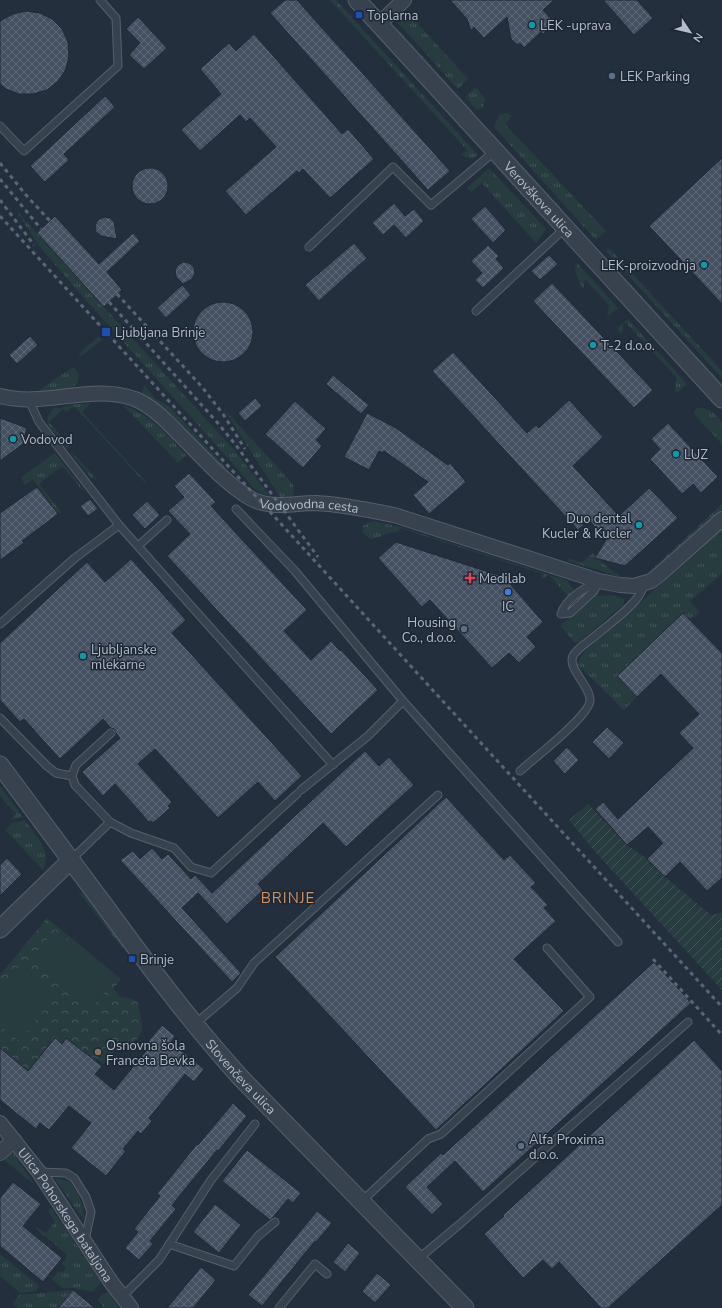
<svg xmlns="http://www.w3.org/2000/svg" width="722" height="1308" font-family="'Nunito Sans',sans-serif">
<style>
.grass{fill:url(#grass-tufts)}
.park{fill:url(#park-crowns)}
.garden{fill:url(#garden-furrows)}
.pitch{fill:#263c3f}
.building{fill:url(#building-cross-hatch);stroke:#1f2835}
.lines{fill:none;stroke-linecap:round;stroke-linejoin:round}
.service-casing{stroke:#565f6c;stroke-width:9}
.minor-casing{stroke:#565f6c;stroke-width:16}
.tertiary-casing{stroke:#565f6c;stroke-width:19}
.service{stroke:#38414e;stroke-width:7}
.minor{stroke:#38414e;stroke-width:14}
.tertiary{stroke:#38414e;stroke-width:17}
.rail{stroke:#5a6575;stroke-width:3;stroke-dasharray:4 4;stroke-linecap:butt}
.transit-dot{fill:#1a4fb4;stroke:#1d2633;stroke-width:1.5}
.culture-dot{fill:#0f9aa8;stroke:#1d2633;stroke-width:1.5}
.service-dot{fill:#5c6f8a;stroke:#1d2633;stroke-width:1.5}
.health-dot{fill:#e0444e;stroke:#1d2633;stroke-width:1.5}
.shop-dot{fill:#3f7fe0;stroke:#1d2633;stroke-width:1.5}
.education-dot{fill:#8d6e63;stroke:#1d2633;stroke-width:1.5}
.labels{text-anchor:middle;stroke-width:3;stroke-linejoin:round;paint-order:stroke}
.poi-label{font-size:13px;fill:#b4bcc9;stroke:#1d2633;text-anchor:start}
.street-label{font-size:13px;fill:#b4bcc9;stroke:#1d2633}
.quarter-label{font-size:15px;letter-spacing:1px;fill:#d59563;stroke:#1d2633}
</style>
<defs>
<pattern id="grass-tufts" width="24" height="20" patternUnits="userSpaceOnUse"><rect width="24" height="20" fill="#263c3f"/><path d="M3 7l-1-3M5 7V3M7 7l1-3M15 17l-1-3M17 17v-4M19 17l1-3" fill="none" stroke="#435659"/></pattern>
<pattern id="park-crowns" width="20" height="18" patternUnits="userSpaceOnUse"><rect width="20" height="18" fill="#263c3f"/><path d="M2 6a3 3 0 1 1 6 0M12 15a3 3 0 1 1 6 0" fill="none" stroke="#435659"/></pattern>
<pattern id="garden-furrows" width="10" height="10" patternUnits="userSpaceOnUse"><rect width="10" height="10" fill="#263c3f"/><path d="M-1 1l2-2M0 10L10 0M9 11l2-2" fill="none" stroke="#435659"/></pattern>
<pattern id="building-cross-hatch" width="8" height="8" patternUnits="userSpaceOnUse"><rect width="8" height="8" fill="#455162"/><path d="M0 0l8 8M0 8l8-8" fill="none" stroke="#5d6877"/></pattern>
</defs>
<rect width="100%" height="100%" fill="#242f3e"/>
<path class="grass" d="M330 0H336L478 155 472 159 461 155 467 150Z
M406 12 410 15 468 79 458 89 397 22Z
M364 19 480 146 481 150 362 20Z
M396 27 472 110 467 109 398 33Z
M476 87 485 99 483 107 477 110 465 97Z
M507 113 512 116 505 124 606 231 596 240 494 127 495 123 501 114Z
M494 135 560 207 559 211 499 145Z
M495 166H499L543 215 546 222Z
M489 168 546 229 536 243 482 183 471 192 467 188Z
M15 209 234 450 271 497 255 490 235 466 83 297 40 247Z
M609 248 722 371V378L606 251Z
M604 255 722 384V389L605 262Z
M578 264 618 308 607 317 609 305 585 279 583 290 576 273 575 266Z
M628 319 687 384 677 393 675 391 676 377 626 323 623 324V331L621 333 617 328Z
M99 336 102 340 80 357 79 354Z
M73 367 79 374C79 379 78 383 74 386 69 391 46 391 38 392V391Z
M144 385 156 399 170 407 239 482 231 476 167 412 142 394Z
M91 403 82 412 146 482 145 483 74 406 66 412 63 409 49 422 70 446 67 449 48 425C46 418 50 411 56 407L58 409 70 405Z
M124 406C150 413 168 436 186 455L178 463Z
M697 408C710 407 714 413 722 422V444L693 413Z
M224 409 293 484 294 497H280Z
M72 452 97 479 91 478 71 453Z
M55 453 84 490 83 491 62 466 39 484 61 512 58 514 33 479 25 485 21 477Z
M722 504V510L662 564 652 571 651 570Z
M373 521 400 527 568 581 571 587 574 588C573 592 571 594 568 596L550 576 547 575 542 580 543 574 400 528 398 532C386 531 381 538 370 539L364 534 362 530 363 525H366L368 523Z
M722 530V574L690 601 700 613 690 619 683 613 617 676 637 697 624 710 577 664 583 653Z
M593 553 596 556 594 558C605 561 609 571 619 575V576L568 561 569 558 581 563Z
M597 595C602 597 606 595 611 595 616 596 620 598 625 599L623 605 580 641 575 643 560 626Z
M0 786 23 817 10 820 16 814 0 796Z
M25 820C35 835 53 851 43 870L5 830 12 823Z
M78 891 87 896 125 946 122 948Z
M10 1153H13L35 1185 4 1160V1159L5 1155Z
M54 1178 69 1181C80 1197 83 1201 84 1220Z
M51 1208 101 1281 93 1292 74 1288H62L52 1279 59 1271 62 1273 66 1268 62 1264 68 1255 36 1229 37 1227 46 1233 55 1222 48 1211Z
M0 1254 39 1286 36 1291 20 1293 0 1276Z
M73 1290 58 1308H18L12 1304 19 1295Z
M108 1292 119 1308H104L98 1300 102 1294Z"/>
<path class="park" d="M47 918 121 979 114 988 120 997 133 999 138 1003 142 1023V1030L140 1035 135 1041 116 1049 103 1064 97 1059 95 1061 67 1038 62 1044 54 1038 28 1071 0 1048V975Z"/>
<path class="garden" d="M588 804 627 845 647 859 665 877 711 915 722 912V990L597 854 569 820Z"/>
<path class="pitch" d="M55 930 115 980 90 1010 30 960Z
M18 968 54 998 19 1041 0 1026V990Z"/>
<path class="building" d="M285 0H297L450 171 428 190 270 13Z
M450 0H554L543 10 555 23 543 34 541 32 524 48 521 44H516L511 39 507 17 484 38 474 27 471 31 467 19Z
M603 0H637L653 18 634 35Z
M26 11 40 13 52 19 62 29 68 42 69 56 66 69 58 81 47 90 33 94H19L6 89 0 84V21L13 14Z
M138 17 167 48 144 69 129 55 140 43 126 29Z
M254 34 342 134 348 129 374 159 330 198 303 169 299 173 297 171 246 215 225 191 276 147 250 118 246 122 240 115 200 151 181 130 221 94 200 69 229 43 236 51Z
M105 96 115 107 64 154 69 160 45 182 30 166Z
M722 158V304L649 226Z
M132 186a18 18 0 1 1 36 0a18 18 0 1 1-36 0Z
M394 203 405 216 414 209 424 221 406 238 394 225 383 235 372 223Z
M485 206 506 230 493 243 471 219Z
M55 216 99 264 133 233 140 241 107 272 122 290 104 307 37 233Z
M104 217 110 218 114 222 117 239 101 236 96 232 95 226 98 220Z
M354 243 367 258 319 301 305 285Z
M488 245 499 256 496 259 504 268 483 288 475 280 482 273 471 261Z
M549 255 558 264 540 280 531 271Z
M183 262 189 263 194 267 195 273 192 279 183 284 176 277 175 270 178 265Z
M552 283 653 390 634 408 533 301Z
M182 285 191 295 166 318 157 308Z
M193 332a30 30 0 1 1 60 0a30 30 0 1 1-60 0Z
M30 336 38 345 17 364 9 355Z
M453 352 527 433 536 425 539 428 569 400 603 437 573 466 619 516 649 488 678 518 625 566 595 558 606 540 589 520 578 530 432 371Z
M333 375 369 405 361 414 326 384Z
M255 398 262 406 245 421 238 413Z
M295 401 326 429 316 440 322 446 303 468 265 434Z
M367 413 396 428 448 465 450 463 466 482 429 514 413 495 428 482 384 451 383 453 379 451 369 470 344 457Z
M0 418 27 428 24 438 27 441 0 461Z
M668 423 718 477 701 493 693 484 682 494 650 459 660 449 651 439Z
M189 473 216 502 211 506 307 610 284 631 311 660 331 641 340 651 341 650 378 690 331 734 167 556 190 534 168 511 184 497 174 486Z
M37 487 58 514 22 541 24 543 0 560V513Z
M90 499 98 509 88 516 80 506Z
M147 501 160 515 145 529 132 515Z
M396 542 504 577 543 622 527 637 536 647 519 663 509 653 492 668 430 600 422 607 378 558Z
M131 559 186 620 172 633 302 776 275 801 258 782 218 818 155 749 138 764 172 802 168 806 170 808 153 823 151 821 149 822 115 784 103 796 82 772 120 738 116 733 114 729 111 728 103 719 60 759 24 719 20 722 0 700V643L87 562 105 582Z
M683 613 722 653V878L707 891 680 862 665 877 647 859 663 843 648 827 627 845 595 809 603 802 618 819 693 748 679 733 699 714 661 674 637 697 617 676Z
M607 727 624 743 609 759 592 742Z
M567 747 579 760 565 774 553 761Z
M365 751 379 766 389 757 414 785 346 847 323 823 258 884 263 890 227 924 198 893 182 908 241 973 232 982 120 860 133 851 140 859 152 848 162 859 168 854 191 879 195 875 212 893Z
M446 797 504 860 510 855 536 883 531 887 548 905 544 908 556 921 514 959 564 1011 436 1130 275 957Z
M7 858 22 874 0 896V865Z
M654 962 691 1003 483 1192 455 1161 427 1187 443 1204 432 1215 405 1187 441 1153 443 1155Z
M162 1025 175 1036 171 1042 204 1069 194 1082 185 1074 149 1118 152 1121 141 1134 138 1131 123 1149 126 1151 106 1176 71 1148 91 1123 69 1106 49 1130 40 1123 36 1129 0 1100V1048L28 1071 55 1038 62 1044 66 1038 102 1066 95 1074 114 1090 150 1046 147 1043Z
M694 1040 722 1071V1205L608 1308H601L559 1262 552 1269 543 1260 523 1278 484 1234 504 1216 503 1215Z
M233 1103 247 1116 218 1151 217 1150 172 1205 176 1209 150 1241 153 1244 139 1260 125 1248 138 1232 134 1229 160 1196 157 1194 197 1144 198 1145Z
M247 1150 301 1193 293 1203 288 1199 273 1217 270 1220 222 1181Z
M13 1182 41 1204 23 1226 62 1258 43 1282 0 1246V1198Z
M215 1204 241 1225 219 1253 193 1232Z
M317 1211 332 1223 316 1242 315 1241 262 1306 248 1295Z
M348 1243 360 1253 345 1272 333 1262Z
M201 1267 216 1280 193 1308H167Z
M377 1273 391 1285 375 1303 362 1291Z
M73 1290 78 1294 95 1308H58Z"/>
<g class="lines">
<g class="service-casing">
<path id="service" d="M0 126 24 151 118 66 116 18 100 0
M309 247 393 167 431 205 495 151
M476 311 565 228
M29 400 39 422 119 525 333 765
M236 509 295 571 403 701 618 942
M138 546 167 520
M599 581 594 591 570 613 561 614C566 598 585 588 599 581Z
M0 624 75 558 119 525
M0 718 47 766 56 773 72 776
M111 733 76 765 72 776 75 785 110 822 131 833 174 848 191 867 211 873 297 794
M520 771C533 759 590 716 590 700 590 686 567 668 573 656 577 648 588 642 595 636 609 624 627 612 638 597 641 593 643 588 645 584
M301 790 368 736 403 701
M71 860 110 822
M195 1024 237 988 254 963 438 795
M39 1172 66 1173 74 1178 86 1197 91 1212 85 1240
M362 1201 428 1139 441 1134 590 997 547 948
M169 1244 234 1266 258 1236 275 1222
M418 1259 460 1224 688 1022
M122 1297 159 1260 211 1180 255 1124
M279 1308 315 1264 327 1274"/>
</g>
<g class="minor-casing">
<g id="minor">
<path d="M379 24 404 0"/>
<path id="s1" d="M0 396C45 408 91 383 135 399 152 406 166 420 178 433 201 455 222 481 250 498 270 510 294 503 316 503 340 504 369 510 394 515L599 581 620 585 634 586 651 581 660 574 722 519"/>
<path id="s2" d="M0 1123 39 1172 111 1282 131 1308"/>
<path d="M0 1153 14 1140"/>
</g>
</g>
<g class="tertiary-casing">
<g id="tertiary">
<path id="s3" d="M357 0 722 399"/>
<path id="s4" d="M0 765C35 812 70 859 105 906 148 965 192 1024 241 1078L465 1308"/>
<path d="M0 929 71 860"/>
</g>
</g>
<use href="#service" class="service"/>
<use href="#minor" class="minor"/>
<use href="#tertiary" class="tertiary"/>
<path class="rail" d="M0 163 26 195 50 221
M0 179 41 229
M0 200 34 245
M0 216 722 1007
M117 294 202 387 223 414 245 449
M109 302 216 421 235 444 318 557
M653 959 722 1035"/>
</g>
<g class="transit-dot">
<rect x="355" y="11" width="8" height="8" rx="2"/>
<rect x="101" y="327" width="10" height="10" rx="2"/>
<rect x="128" y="955" width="8" height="8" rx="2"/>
</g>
<g class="culture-dot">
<circle cx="532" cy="25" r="4"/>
<circle cx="704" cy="265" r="4"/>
<circle cx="593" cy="345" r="4"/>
<circle cx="13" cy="439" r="4"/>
<circle cx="676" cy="454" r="4"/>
<circle cx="639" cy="525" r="4"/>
<circle cx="83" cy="656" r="4"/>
</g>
<g class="service-dot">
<circle cx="612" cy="76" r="4"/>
<circle cx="464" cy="629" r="4"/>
<circle cx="521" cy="1146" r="4"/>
</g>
<path class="health-dot" d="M468 572h4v4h4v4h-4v4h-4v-4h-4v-4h4z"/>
<circle class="shop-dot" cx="508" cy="592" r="4"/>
<circle class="education-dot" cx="98" cy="1052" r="4"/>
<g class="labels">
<g class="poi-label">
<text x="367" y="20">Toplarna</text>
<text x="540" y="30">LEK -uprava</text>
<text x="620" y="81">LEK Parking</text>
<text x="696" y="270" text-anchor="end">LEK-proizvodnja</text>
<text x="115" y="337">Ljubljana Brinje</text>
<text x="601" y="350">T-2 d.o.o.</text>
<text x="21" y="444">Vodovod</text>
<text x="684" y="459">LUZ</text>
<text x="631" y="523" text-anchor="end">Duo dental<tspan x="631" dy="15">Kucler &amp; Kucler</tspan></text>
<text x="479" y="583">Medilab</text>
<text x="508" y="611" text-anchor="middle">IC</text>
<text x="456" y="627" text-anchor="end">Housing<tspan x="456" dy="15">Co., d.o.o.</tspan></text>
<text x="91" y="654">Ljubljanske<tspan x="91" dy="15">mlekarne</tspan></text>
<text x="140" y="964">Brinje</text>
<text x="106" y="1050">Osnovna šola<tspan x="106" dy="15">Franceta Bevka</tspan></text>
<text x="529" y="1144">Alfa Proxima<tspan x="529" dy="15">d.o.o.</tspan></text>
</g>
<g class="street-label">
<text dy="5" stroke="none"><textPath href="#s3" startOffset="270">Verovškova ulica</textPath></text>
<text dy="5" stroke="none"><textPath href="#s1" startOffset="349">Vodovodna cesta</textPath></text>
<text dy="5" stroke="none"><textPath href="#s4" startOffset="394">Slovenčeva ulica</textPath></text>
<text dy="5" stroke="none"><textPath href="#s2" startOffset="113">Ulica Pohorskega bataljona</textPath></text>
</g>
<g class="quarter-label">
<text x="288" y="903">BRINJE</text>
</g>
</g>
<g transform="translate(690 32) rotate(125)" stroke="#1d2633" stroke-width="3" paint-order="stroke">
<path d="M0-3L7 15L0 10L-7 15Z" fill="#b4bcc9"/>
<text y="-6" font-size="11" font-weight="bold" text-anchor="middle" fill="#b4bcc9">N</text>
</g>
</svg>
